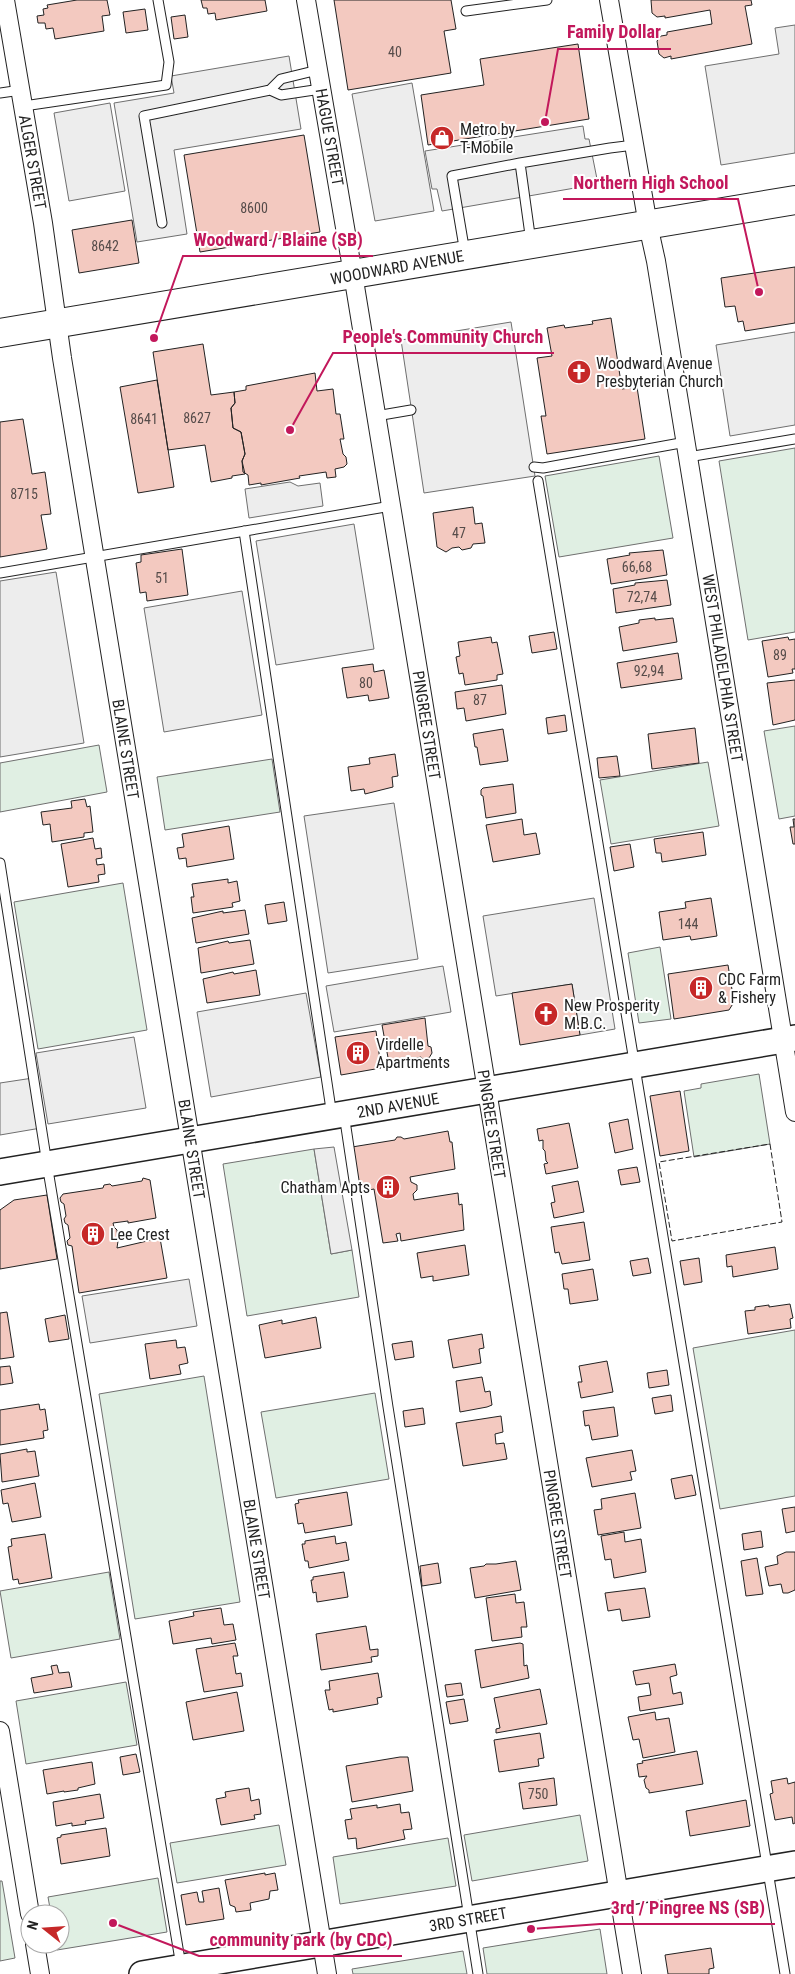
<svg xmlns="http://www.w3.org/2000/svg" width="795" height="1974" font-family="'Roboto Condensed',sans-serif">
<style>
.green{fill:#e0efe3;stroke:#6f6f6f}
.parking{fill:#ededed;stroke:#6f6f6f}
.building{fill:#f3c9c0;stroke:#222}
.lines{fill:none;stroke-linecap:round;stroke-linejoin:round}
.lane-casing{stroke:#222;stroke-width:11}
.street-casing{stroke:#222;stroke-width:20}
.secondary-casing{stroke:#222;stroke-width:28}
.primary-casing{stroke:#222;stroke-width:30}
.lane{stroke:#fff;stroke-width:9}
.street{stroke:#fff;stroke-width:18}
.secondary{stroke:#fff;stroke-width:25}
.primary{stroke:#fff;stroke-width:28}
.fence{stroke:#222;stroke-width:1;stroke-dasharray:6 2.5;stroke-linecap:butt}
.labels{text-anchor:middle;stroke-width:4;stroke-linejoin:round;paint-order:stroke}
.number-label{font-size:14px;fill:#564c4a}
.poi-label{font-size:16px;fill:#222;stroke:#fff;text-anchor:start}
.street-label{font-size:16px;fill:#222;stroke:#fff}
.leader{fill:none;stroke:#c2185b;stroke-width:2}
.callout-dot{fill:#c2185b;stroke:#fff;stroke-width:2}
.callout-label{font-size:18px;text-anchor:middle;font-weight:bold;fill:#c2185b;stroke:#fff;stroke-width:4;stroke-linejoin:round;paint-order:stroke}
</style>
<rect width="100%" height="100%" fill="#fff"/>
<path class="green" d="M795 448V632L748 640 719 461Z
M659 456 673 538 559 557 545 476Z
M795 726V816L779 819 764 731Z
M99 745 107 792 0 812V763Z
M272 759 280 812 165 830 157 777Z
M708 762 719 826 611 844 600 780Z
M123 883 147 1030 38 1049 14 902Z
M660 947 671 1019 639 1023 628 953Z
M759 1074 770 1144 694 1157 684 1091 701 1088V1084Z
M314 1149 331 1254 352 1250 359 1297 247 1316 223 1164Z
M795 1330V1496L720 1509 693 1348Z
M204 1376 240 1602 135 1619 99 1394Z
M375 1393 389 1479 276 1498 261 1412Z
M109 1572 120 1639 11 1658 0 1591Z
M126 1682 137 1745 26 1764 16 1701Z
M580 1815 588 1861 472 1881 464 1835Z
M279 1825 286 1865 177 1883 170 1843Z
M448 1838 456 1886 340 1904 333 1857Z
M158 1878 167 1932 57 1950 56 1944H60V1914H51L48 1897Z
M0 1881H2L15 1958 0 1961Z
M600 1929 607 1974H487L483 1948Z
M463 1951 467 1974H353L352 1969Z"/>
<path class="parking" d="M795 25V153L721 165 705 66 779 54 775 28Z
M289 56 301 129 174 150 187 234 137 242 114 103 174 93 171 76Z
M412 83 434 211 375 221 352 94Z
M110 103 125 191 69 201 54 113Z
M583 126 585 139H589L598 184 442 211 437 189H432L425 151Z
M511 322 535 476 424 493 401 340Z
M795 332V425L730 436 716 345Z
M290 482 298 486 320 483 323 506 249 518 245 489Z
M354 524 374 649 276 665 256 541Z
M56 572 84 743 0 757V581Z
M242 591 262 715 164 732 144 608Z
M394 803 418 959 328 973 304 816Z
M594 898 615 1029 580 1035 572 984 496 996 483 916Z
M443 966 451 1012 334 1032 326 986Z
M306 993 321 1077 211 1097 197 1012Z
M134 1037 146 1108 48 1124 36 1053Z
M33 1078 41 1128 0 1135V1083Z
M334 1147 352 1250 331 1254 314 1149Z
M189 1279 197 1326 90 1343 82 1296Z"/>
<path class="building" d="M77 0H107L110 15 102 16 104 31 55 39 53 28 46 29 45 23H38L37 16 44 15 43 9 48 8 47 5Z
M201 0H265L267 11 216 20 215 13 208 14 207 8H203Z
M334 0H451L456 29 444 31 451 73 348 90Z
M651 0H751L752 5 745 6 752 44 671 59V56L664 58 659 54 657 41 661 36 667 35V32L712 24 710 10 665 18V16L657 17 652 13Z
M145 9 148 30 126 33 123 12Z
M185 15 188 37 174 39 171 17Z
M578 44 589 119 428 145 421 95 484 85 480 59Z
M304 135 320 232 200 252 184 155Z
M132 220 139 263 79 273 72 230Z
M795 267V323L745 331 743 321 738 322 735 306 725 307 721 278Z
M611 318 622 389 637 387 645 439 547 454 541 416H546L537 358 552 356 547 328 564 325 565 328 593 324 592 321Z
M203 344 211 395 234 392 235 403 231 408 233 428 241 432 245 454 242 461 245 474 232 476V478L211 482 205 445 168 450 153 352Z
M315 373 317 391 333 389 336 414H340L344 439H340L343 454 346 457 347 464 344 467 335 469 336 477 327 478 326 472 299 476 300 478 261 485V483L249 485 248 475 243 472 242 461 245 454 241 432 233 428 231 408 235 403 234 392 246 390V386Z
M157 380 174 487 138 493 120 387Z
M23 419 32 474 45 472 51 514 41 515 47 549 0 557V422Z
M473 507 475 524 482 523 485 543 473 544 471 548 462 550 459 547 452 548 446 552 437 547 433 513Z
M182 549 188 595 147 601 146 592 140 593 136 563 141 562V555Z
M663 550 667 575 611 584 607 559 630 555 629 553Z
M667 580 671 605 616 613 613 589 635 585V583Z
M655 618V620L673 618 677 642 623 651 619 627 639 623V620Z
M554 632 557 649 532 653 529 636Z
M491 637 492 643 497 642 503 674 497 675V680L465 685 463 673 459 674 456 657 460 656 458 642Z
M788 637 789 640 795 639V669H792L793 673 768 677 762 641Z
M678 653 682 679 621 688 617 663Z
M373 664 374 672 384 670 389 698 369 701 368 695 347 698 342 668Z
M795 680V720L773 725 767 683Z
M502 685 506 714 466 721 464 708 457 709 455 692Z
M565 715 567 731 548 734 546 718Z
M695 728 699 763 652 769 648 734Z
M503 729 508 761 480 765 477 747H475L473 734Z
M395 754 398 776 392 777 393 787 365 794 364 789 351 791 348 767 370 764 369 758Z
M617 756 620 776 599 778 597 758Z
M513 784 516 813 486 818 483 796 481 795V790L483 788Z
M85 799 87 807 90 806 93 832 84 833V837L52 842 50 824 43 825 41 812 72 808 71 801Z
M522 819 524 835 536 833 540 854 493 862 486 825Z
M793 819H795V844H793L790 827H794Z
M229 826 234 859 187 867 186 858 179 859 177 848 184 847 182 834Z
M703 832 706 855 662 862 661 853H656L654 839Z
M93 838 95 849 101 848 102 858 96 859 97 865 104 864 105 874 98 875 99 882 68 887 61 844Z
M630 844 634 867 614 871 610 847Z
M228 879V883L237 881 240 901 232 903 233 907 193 913 191 897H194L192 884Z
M711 898 717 936 691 940 690 936 663 940 659 912 686 908 685 902Z
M284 902 287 921 268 924 265 905Z
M245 910 249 934 196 943 192 918 223 911V913Z
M250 940 254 964 201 973 198 948 228 941 229 943Z
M728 965 734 1002 729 1010 674 1019 668 974Z
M256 970 260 995 207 1003 203 979 233 972 234 974Z
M572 984 580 1035 520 1045 512 993Z
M425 1018 428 1046 431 1047 432 1053 429 1058 423 1059 421 1057 413 1059V1061L389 1063 382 1025Z
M376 1031 381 1068 341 1075 335 1037Z
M680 1091 689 1151 660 1156 650 1096Z
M628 1119 633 1149 615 1153 609 1123Z
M569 1123 578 1168 546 1174 544 1164 548 1163 546 1161 545 1151 543 1149V1140L539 1141 537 1129Z
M448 1131 450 1142H452L455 1169 410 1177 411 1182 417 1185V1190L413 1194 414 1200 458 1193 459 1205 462 1204 464 1230 401 1241 400 1233 396 1234 398 1241 383 1243 374 1189 359 1192 352 1147 395 1140 397 1137H401L404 1139Z
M637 1167 640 1182 621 1185 618 1170Z
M143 1178 150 1180 156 1218 128 1223V1221L113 1223 114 1227 117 1230 118 1241 117 1248 160 1238 167 1278 79 1293 72 1246 68 1245 67 1241 70 1238 68 1225 65 1223 64 1219 66 1216 64 1204 61 1202 60 1198 63 1194 103 1188 104 1185 110 1184 112 1186 142 1181Z
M578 1181 584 1212 554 1218 551 1203 555 1202 552 1186Z
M47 1195 57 1259 0 1269V1210L14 1200Z
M584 1222 590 1260 562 1264 559 1252 555 1253 551 1227Z
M465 1245 469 1275 433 1281V1276L421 1278 417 1253Z
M775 1247 778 1269 733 1277 732 1266 727 1267 726 1255Z
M648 1258 651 1273 633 1276 630 1261Z
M699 1258 702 1282 684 1285 680 1261Z
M593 1269 598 1300 570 1304 568 1289H564L562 1274Z
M790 1304 793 1318 790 1319 791 1328 748 1334 745 1311 755 1310V1307L769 1305V1307Z
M7 1312 14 1357 0 1359V1313Z
M65 1315 69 1339 49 1342 45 1319Z
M316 1317 321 1348 265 1358 259 1325 282 1320V1324Z
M482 1334 484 1348 479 1349 481 1363 453 1368 448 1340Z
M176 1340 177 1348 185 1347 188 1363 179 1365 181 1374 150 1379 145 1344Z
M412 1341 414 1357 395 1360 392 1344Z
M607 1361 613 1392 581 1398 578 1382H582L579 1366Z
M10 1366 13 1383 0 1385V1367Z
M667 1370 669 1385 649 1388 647 1373Z
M482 1377 485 1392 490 1391 492 1405 487 1407 460 1412 456 1381Z
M671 1395 673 1411 655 1414 652 1398Z
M39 1404 40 1410 45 1409 48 1430 43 1431 44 1438 0 1445V1410Z
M614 1407 618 1436 592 1440 589 1425 585 1426 583 1411Z
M423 1408 425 1424 405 1427 403 1411Z
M501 1416 503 1432 495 1434 496 1444 504 1443 507 1459 463 1466 456 1423Z
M27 1449V1452L35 1451 39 1476 2 1482 0 1454Z
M632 1450 636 1471 630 1472 632 1480 592 1487 586 1458Z
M692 1475 696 1495 675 1499 671 1479Z
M35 1483 41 1517 12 1522 8 1503 3 1504 1 1490Z
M347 1492 352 1525 305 1533 303 1523 298 1524 295 1504 299 1503 298 1500Z
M635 1493 641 1528 598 1535 594 1510 602 1509 601 1499Z
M795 1507V1531L786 1533 782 1509Z
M761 1531 763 1547 744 1550 742 1534Z
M624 1532 625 1542 641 1539 646 1572 614 1578 611 1559 605 1560 601 1536Z
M45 1534 52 1578 19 1584 18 1579 13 1580 8 1547 12 1546 11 1539Z
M335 1536 336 1544 346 1542 349 1560 309 1568 308 1561H305L302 1544H305V1541Z
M786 1552H795V1590L788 1593H783L781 1584 769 1586 765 1567 778 1564 777 1556Z
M757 1558 763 1594 746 1596 741 1561Z
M516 1561 521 1590 475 1598 470 1568 484 1566 486 1564H496Z
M438 1563 441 1583 422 1586 420 1566Z
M344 1572 348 1597 317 1602 316 1592 313 1593 311 1580H313V1577Z
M645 1588 650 1617 622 1621 620 1609 608 1611 605 1593Z
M515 1594 516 1603 524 1602 527 1627H521L522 1637 492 1641 486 1598Z
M221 1608 224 1625 233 1624 236 1640 212 1644 211 1638 173 1644 169 1621 194 1616 193 1612Z
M366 1626 370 1650 378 1649V1656L371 1657 372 1662 321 1670 316 1634Z
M235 1643 238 1656H233L236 1674 241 1673 243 1686 204 1692 196 1649Z
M520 1643 523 1644 524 1666 527 1665 529 1678 481 1688 475 1650Z
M675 1664 677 1675 670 1677 673 1694 681 1692 683 1704 640 1711 638 1697 651 1695 649 1683 636 1685 633 1671Z
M57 1665 59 1673 69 1672 72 1687 34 1693 31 1678 53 1674 51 1666Z
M378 1673 382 1697 377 1698 378 1704 333 1712V1709L329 1710 325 1690H330L329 1681Z
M461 1683 463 1695 447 1697 445 1685Z
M540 1689 547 1724 496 1733V1729L500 1728 494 1698Z
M237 1692 244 1731 193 1740 186 1702Z
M464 1699 468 1721 450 1724 446 1702Z
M655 1712 656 1720 669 1718 675 1752 643 1758 639 1739 633 1740 628 1717Z
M540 1733 544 1758 538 1759 539 1766 499 1772 494 1740Z
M697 1751 703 1784 649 1793V1790L646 1788 644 1780 647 1776 639 1777 637 1764 643 1763 642 1761Z
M136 1754 140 1772 123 1775 120 1757Z
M400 1757H408L413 1791 352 1802 346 1766Z
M92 1762 95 1784 78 1788V1790L64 1792V1791L47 1794 43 1770Z
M554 1778 557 1805 523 1809 519 1783Z
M787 1778 788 1784 795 1782V1823L793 1824 792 1817 775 1820 770 1794 773 1793 771 1781Z
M249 1788 251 1801 259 1799 261 1814 254 1815 255 1819 221 1825 216 1799 226 1797 225 1792Z
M100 1794 104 1818 85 1821 86 1824 72 1826V1823L56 1826 53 1802Z
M746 1800 750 1826 690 1836 686 1811Z
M400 1804 401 1813 409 1812 412 1829 403 1830 405 1839 357 1849 356 1838 348 1839 345 1820 352 1819 350 1809 377 1805V1808Z
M106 1828 110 1856 61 1864 57 1838 61 1837V1835Z
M265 1873V1875L275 1873 278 1890 270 1891 269 1899 250 1903 251 1910 236 1912 235 1907 230 1905 225 1880Z
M219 1888 224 1919 186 1925 181 1895 197 1892 199 1902H204L202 1891Z
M711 1948 714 1968 709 1969V1974H668L665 1955Z"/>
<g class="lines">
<g class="lane-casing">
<path id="lane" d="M466 11 547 0
M318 70 281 79 270 90 281 95 321 89
M0 93 21 90
M24 106 166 85 169 62 158 0
M162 223 144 116 270 90
M531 242 520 163 610 148 634 145
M465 253 452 176 520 163
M376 416 411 410
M688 457 795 439
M534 467 543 468 686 442
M538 481 785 1974
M244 531 332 1116
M0 573 391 506
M0 863 47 1164 181 1966
M344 1114 388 1407 478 1974"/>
</g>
<g class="street-casing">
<path id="street" d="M5 0 43 223 62 358 327 1974
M306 0 353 274 632 1974
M609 0 648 225 656 261 795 1112
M0 1731 30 1914
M35 1944 40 1974"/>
</g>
<g class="secondary-casing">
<path id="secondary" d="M0 1172 795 1038
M142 1974 795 1864"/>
</g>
<g class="primary-casing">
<path id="primary" d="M0 333 795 200"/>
</g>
<use href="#lane" class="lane"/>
<use href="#street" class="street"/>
<use href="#secondary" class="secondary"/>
<use href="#primary" class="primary"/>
<path class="fence" d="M770 1144 782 1222 672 1241 659 1162Z"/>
</g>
<defs>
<g id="shop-disc" transform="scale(1.25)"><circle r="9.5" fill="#c62828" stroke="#fff"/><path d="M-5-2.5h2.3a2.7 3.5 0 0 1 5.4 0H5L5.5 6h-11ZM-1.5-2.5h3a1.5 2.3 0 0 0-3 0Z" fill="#fff"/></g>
<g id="church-disc" transform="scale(1.25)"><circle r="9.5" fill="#c62828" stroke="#fff"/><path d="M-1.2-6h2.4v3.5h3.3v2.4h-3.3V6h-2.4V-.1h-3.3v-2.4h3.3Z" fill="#fff"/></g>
<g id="building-disc" transform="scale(1.25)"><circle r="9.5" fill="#c62828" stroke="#fff"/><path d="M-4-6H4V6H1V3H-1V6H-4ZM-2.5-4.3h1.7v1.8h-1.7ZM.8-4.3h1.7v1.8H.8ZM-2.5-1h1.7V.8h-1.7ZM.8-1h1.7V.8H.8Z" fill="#fff"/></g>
</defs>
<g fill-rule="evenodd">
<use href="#shop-disc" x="442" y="138"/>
<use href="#church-disc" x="579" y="372"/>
<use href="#building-disc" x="701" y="988"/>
<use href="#church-disc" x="546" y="1014"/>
<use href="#building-disc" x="358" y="1053"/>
<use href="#building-disc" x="388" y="1187"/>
<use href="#building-disc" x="93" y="1234"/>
</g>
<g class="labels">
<g class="number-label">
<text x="395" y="57">40</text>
<text x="254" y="213">8600</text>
<text x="105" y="251">8642</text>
<text x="197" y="423">8627</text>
<text x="144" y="424">8641</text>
<text x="24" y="499">8715</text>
<text x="459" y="538">47</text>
<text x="637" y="572">66,68</text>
<text x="162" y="583">51</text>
<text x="642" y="602">72,74</text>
<text x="780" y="660">89</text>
<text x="649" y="676">92,94</text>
<text x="366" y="688">80</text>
<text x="480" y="705">87</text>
<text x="688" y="929">144</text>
<text x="538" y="1799">750</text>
</g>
<g class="poi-label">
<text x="460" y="135">Metro by<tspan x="460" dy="18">T-Mobile</tspan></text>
<text x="596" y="369">Woodward Avenue<tspan x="596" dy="18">Presbyterian Church</tspan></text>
<text x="718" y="985">CDC Farm<tspan x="718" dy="18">&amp; Fishery</tspan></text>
<text x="564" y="1011">New Prosperity<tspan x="564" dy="18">M.B.C.</tspan></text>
<text x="376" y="1050">Virdelle<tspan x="376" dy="18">Apartments</tspan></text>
<text x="370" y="1193" text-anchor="end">Chatham Apts</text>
<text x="110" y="1240">Lee Crest</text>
</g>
<g class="street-label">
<text transform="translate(330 137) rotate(80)" y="6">HAGUE STREET</text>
<text transform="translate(33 162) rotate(80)" y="6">ALGER STREET</text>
<text transform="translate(397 267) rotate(-10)" y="6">WOODWARD AVENUE</text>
<text transform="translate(723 668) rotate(81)" y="6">WEST PHILADELPHIA STREET</text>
<text transform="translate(427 725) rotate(81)" y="6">PINGREE STREET</text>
<text transform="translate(126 749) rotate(81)" y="6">BLAINE STREET</text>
<text transform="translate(398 1105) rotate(-10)" y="6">2ND AVENUE</text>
<text transform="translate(492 1124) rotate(81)" y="6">PINGREE STREET</text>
<text transform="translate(192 1149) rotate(81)" y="6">BLAINE STREET</text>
<text transform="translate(558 1524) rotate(81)" y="6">PINGREE STREET</text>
<text transform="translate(257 1549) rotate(81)" y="6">BLAINE STREET</text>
<text transform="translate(468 1919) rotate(-10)" y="6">3RD STREET</text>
</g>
</g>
<path class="leader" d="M545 122L558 49H671M759 292L738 199H563M154 338L183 256H373M290 430L333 353H554M531 1929L600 1924H775M113 1923L199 1956H402"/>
<g class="callout-dot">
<circle cx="545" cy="122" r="5"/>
<circle cx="759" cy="292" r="5"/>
<circle cx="154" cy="338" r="5"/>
<circle cx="290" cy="430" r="5"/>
<circle cx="531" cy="1929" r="5"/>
<circle cx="113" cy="1923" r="5"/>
</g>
<g class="callout-label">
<text x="614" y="38">Family Dollar</text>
<text x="651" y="189">Northern High School</text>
<text x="278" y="246">Woodward / Blaine (SB)</text>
<text x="443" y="343">People's Community Church</text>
<text x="688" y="1914">3rd / Pingree NS (SB)</text>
<text x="301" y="1946">community park (by CDC)</text>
</g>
<g transform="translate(45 1929) rotate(287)"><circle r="24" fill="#ffffff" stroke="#a7a7a7"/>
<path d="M0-4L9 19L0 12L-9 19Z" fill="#c62828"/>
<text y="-8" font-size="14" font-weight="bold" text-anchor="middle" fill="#222222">N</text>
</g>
</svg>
